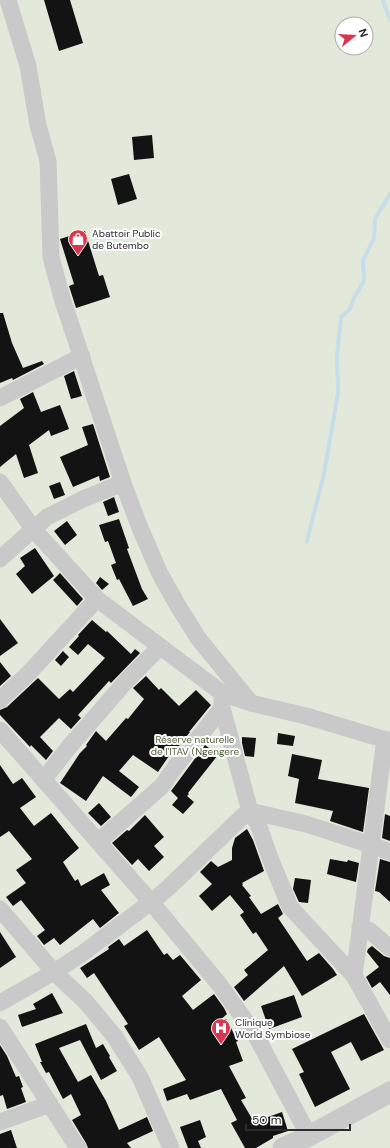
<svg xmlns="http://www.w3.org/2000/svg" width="390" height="1148" font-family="'DM Sans',sans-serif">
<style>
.green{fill:#e3e9da;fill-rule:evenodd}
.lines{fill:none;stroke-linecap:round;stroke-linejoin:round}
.stream{stroke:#c7dde8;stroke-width:4}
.building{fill:#131313}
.minor{stroke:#c9c9c9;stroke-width:17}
.tertiary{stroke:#c9c9c9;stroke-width:21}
.labels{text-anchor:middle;stroke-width:4;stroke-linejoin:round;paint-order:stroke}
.poi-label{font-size:10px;fill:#2c2c2c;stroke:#fff;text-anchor:start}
.park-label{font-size:10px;fill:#52643d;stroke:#fff}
</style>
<rect width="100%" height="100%" fill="#fff"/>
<path class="green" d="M0 0H390V1148H0ZM342 24H366V48H342Z"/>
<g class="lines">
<path class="stream" d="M383 0 390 20
M307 541 324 474 338 393 337 356 341 317 350 309 354 298 364 281 363 261 374 238 375 219 390 194"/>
</g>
<path class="building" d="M44 0H70L83 43 59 51Z
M152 135 154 158 134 160 132 137Z
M129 174 137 199 118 205 111 179Z
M85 231 99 276 103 275 110 297 76 308 69 286 74 284 60 239Z
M0 313H3L12 343 23 368 42 361 44 364 13 380 12 378 0 383Z
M74 371 82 396 71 399 64 376Z
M33 392 41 412 60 405 69 429 51 436 49 430 29 445 38 473 24 478 16 454 0 467V426L24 408 20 399Z
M93 424 110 477 100 481 99 476 73 487 60 457 88 445 82 427Z
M60 482 65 495 54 499 49 486Z
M114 497 119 512 108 516 103 502Z
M119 519 129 548 127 549 142 589 148 599 133 606 119 579 117 580 111 565 116 563 108 541 105 542 99 525Z
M67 521 77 535 65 545 54 531Z
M35 548 54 576 32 594 16 574 25 566 20 558Z
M60 573 83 599 77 606 53 580Z
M100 577 109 584 102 590 96 583Z
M0 619 18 643 0 656Z
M92 620 106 632 107 631 131 654 135 649 140 653 111 683 109 681 78 715 81 718 71 729 59 718 40 737 53 751 46 760 31 745 30 747 0 715V710L7 707 38 678 59 699 70 689 73 692 105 658 88 644 78 655 69 647 79 636 78 635Z
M63 651 69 657 61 666 55 660Z
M0 662 11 676 0 686Z
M146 676 159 690 161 688 179 706 196 690 211 705 189 732H190L172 755 171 753 158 772 133 755 119 771 139 787 131 797 103 776 86 801 60 783 80 753 87 746 86 745 96 731 106 741 126 718 128 719 144 699 133 688Z
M278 733 295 736 293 746 277 744Z
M242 737 256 738 254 757 245 756 242 743Z
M205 745 218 755 188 793 189 794 187 796 194 802 183 814 172 805 178 798 171 791Z
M292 754 322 760 318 779 369 788 363 832 330 821 333 811 295 803 299 779 288 776Z
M0 765 13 784 22 778 36 797 20 808 34 826 51 813 79 848 63 862 75 881 78 879 81 886 104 873 110 885 101 890 119 913 100 928 93 919 60 945 54 938 44 945 37 936 45 930 21 900 13 906 6 897 26 883 16 870 32 859 9 831 0 837Z
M99 803 111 817 101 826 88 813Z
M385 814 390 816V841L382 838Z
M145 815 164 837 154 846 164 857 149 871 138 859 132 865 112 843 127 830 129 831Z
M247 829 253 840 264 871 242 883 243 884 242 885 251 896 249 897 261 914 278 904 283 914 278 918 307 961 319 953 333 969 337 975 302 996 284 966 244 1001 234 987 248 975 244 970 268 950 256 932 253 934 240 915 244 912 230 895 212 911 199 896 212 884 200 872 211 861 218 867 232 860V848L235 838Z
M330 859 347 862 348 860 359 863 356 882 327 874Z
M380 859 390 862V902L379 892 375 891Z
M295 878 311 880 308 903 299 902 293 889Z
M147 930 164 955 167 953 173 960 180 955 201 980 182 996 193 1010 214 994 224 1008 227 1014 218 1022 226 1019 238 1041 236 1042 243 1061 229 1066 246 1098 241 1100 254 1122 282 1112 288 1131 273 1136V1138L256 1148H245L231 1123 237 1120 221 1089 190 1100 187 1094 167 1101 163 1089 186 1080 159 1037 139 1050 124 1026 128 1024 94 973 87 978 80 968 109 949 108 947 119 939 124 946Z
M0 932 16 957 0 968Z
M372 946 384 956 390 958V995L380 982 372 988 366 977 379 967 367 952 368 949Z
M52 993 63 1013 22 1027 18 1015 36 1009 33 1004Z
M294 995 302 1017 269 1029 261 1006Z
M364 1014 384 1050 361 1061 351 1042 331 1052 350 1089 315 1107 299 1074 304 1072 292 1049Z
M86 1024 96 1048 103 1044 110 1056 109 1057 117 1071 101 1080 80 1040 59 1048 78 1082 91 1075 106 1101 119 1130 147 1117 153 1131 127 1143 131 1148H88L86 1143 72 1120 81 1115 71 1094 63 1099 49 1072 46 1073 40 1062H42L35 1044Z
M0 1045 7 1056 16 1077 19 1076 23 1087 21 1088 26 1102 7 1109 3 1095 0 1096Z
M200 1120 206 1137 198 1141 201 1148H188L180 1127Z
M11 1130 17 1148H0V1134Z"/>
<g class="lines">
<path class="minor" d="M8 0 28 66 38 125 48 161 51 257 62 298 123 483 140 528 160 574 178 606 198 638 251 703
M0 398 82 356
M0 482 34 530 97 599 222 693 251 703 306 716 390 741
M0 559 47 517 83 499 123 483
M0 700 28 674 97 599
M222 708 250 811 258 824 270 858 290 907 354 976 390 1040
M0 730 151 902 219 984 255 1034 309 1136
M44 779 69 747 128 679 160 647
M98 842 162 786 175 767 222 708V700
M0 909 54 972 86 1002 115 1037 140 1077 171 1148
M360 927 370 931 390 948
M354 976 385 739
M0 1003 54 972 83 953 151 902 167 889 243 816 250 811 306 824 371 845 390 852
M0 1027 78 1148
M0 1122 50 1104"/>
<path class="tertiary" d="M283 1148 309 1136 390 1092"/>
</g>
<defs>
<g id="shop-pin" transform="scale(1)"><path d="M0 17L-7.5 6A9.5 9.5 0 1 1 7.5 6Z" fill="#d9374f" stroke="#fff"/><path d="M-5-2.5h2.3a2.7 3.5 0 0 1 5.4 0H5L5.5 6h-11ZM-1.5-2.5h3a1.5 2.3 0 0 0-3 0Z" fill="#fff"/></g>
<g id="hospital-pin" transform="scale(1)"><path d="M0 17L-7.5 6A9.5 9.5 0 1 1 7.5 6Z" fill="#d9374f" stroke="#fff"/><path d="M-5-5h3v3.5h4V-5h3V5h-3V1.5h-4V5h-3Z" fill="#fff"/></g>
</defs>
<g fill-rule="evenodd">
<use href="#shop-pin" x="78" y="239"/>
<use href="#hospital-pin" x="221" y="1028"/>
</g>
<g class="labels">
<g class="poi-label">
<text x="92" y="237">Abattoir Public<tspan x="92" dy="12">de Butembo</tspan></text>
<text x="235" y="1026">Clinique<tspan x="235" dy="12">World Symbiose</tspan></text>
</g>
<g class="park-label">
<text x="195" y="743">Réserve naturelle<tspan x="195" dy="12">de l'ITAV (Ngengere</tspan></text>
</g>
</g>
<g transform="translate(354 36) rotate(72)"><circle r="19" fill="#ffffff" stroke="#ababab"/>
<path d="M0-3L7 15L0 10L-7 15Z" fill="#d9374f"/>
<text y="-6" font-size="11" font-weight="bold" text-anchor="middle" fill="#2c2c2c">N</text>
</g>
<path d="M246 1124v6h104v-6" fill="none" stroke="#2c2c2c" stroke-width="2"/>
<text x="252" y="1124" font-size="12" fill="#2c2c2c" stroke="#ffffff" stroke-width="3" paint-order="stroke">50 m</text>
</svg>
